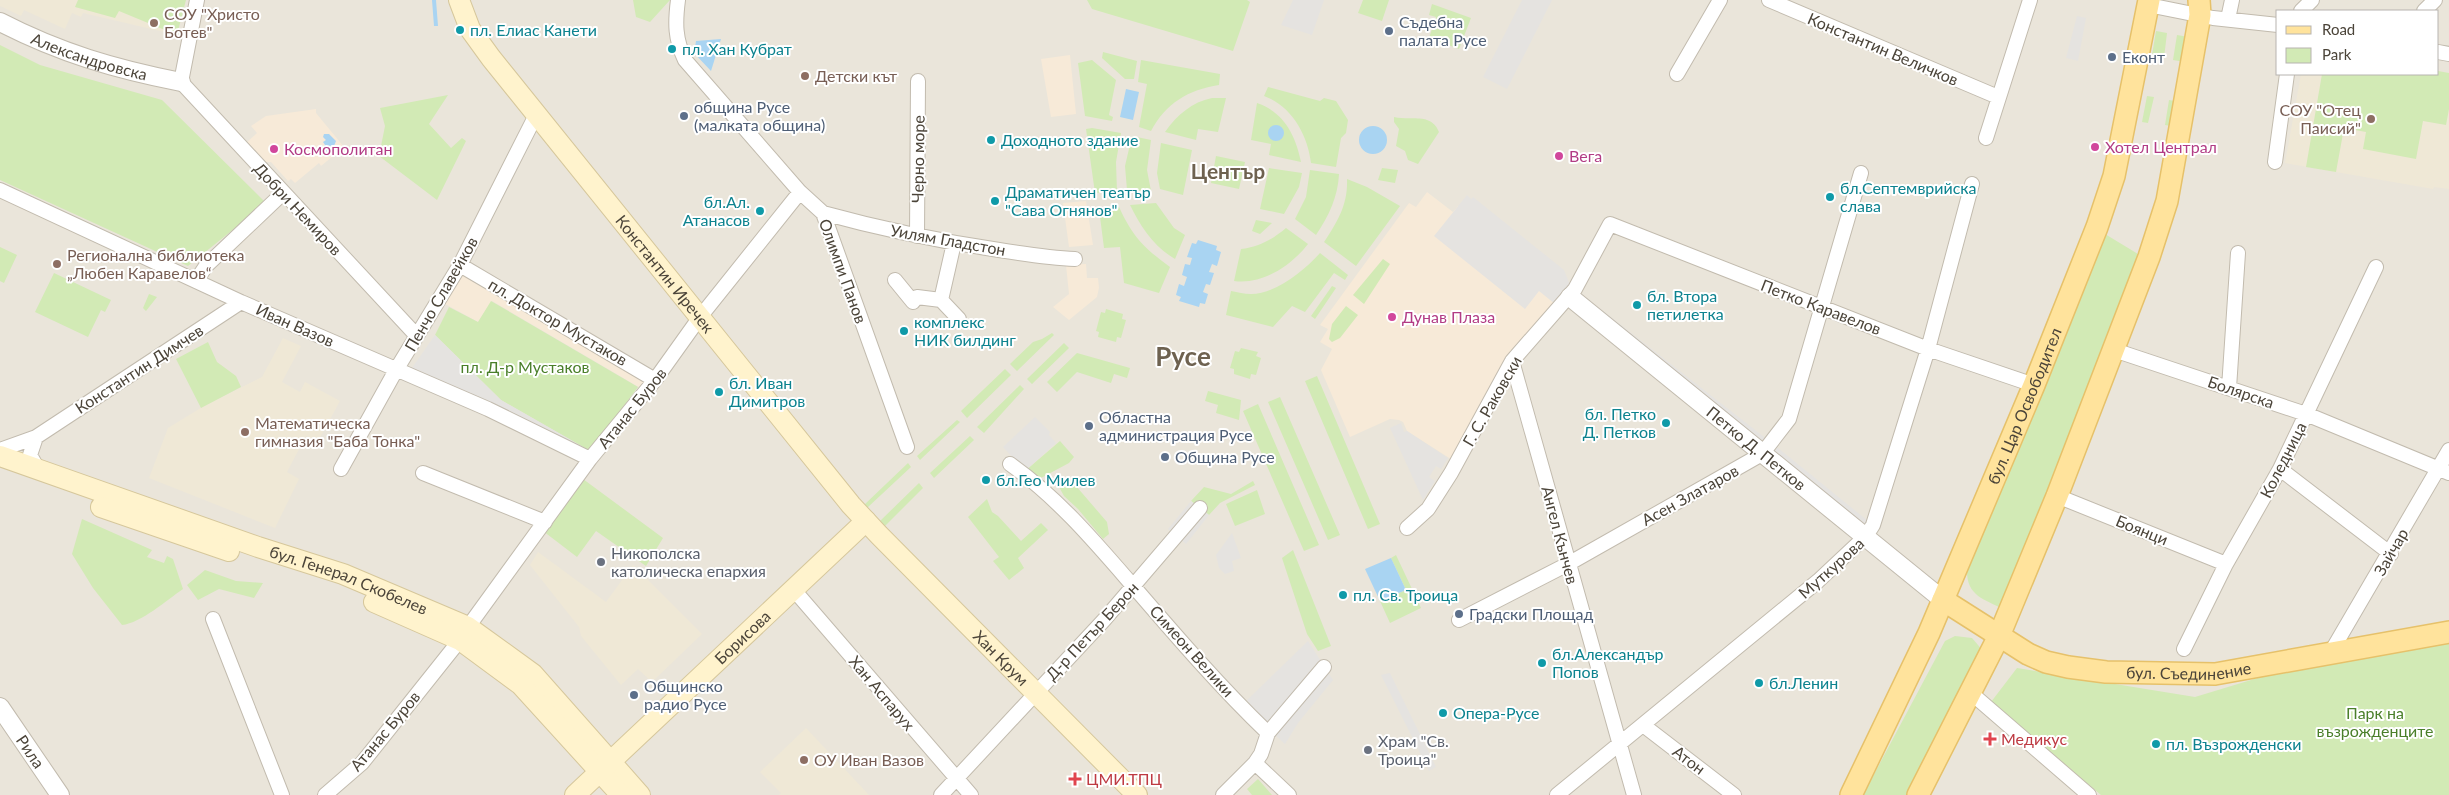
<svg xmlns="http://www.w3.org/2000/svg" width="2449" height="795" font-family="Lato,sans-serif">
<style>
.residential{fill:#eae5da;fill-rule:evenodd}
.commercial{fill:#f7ead8}
.education{fill:#efe8d6}
.green{fill:#d2eab5}
.parking{fill:#e5e3e0}
.water{fill:#a9d4f2}
.lines{fill:none;stroke-linecap:round;stroke-linejoin:round}
.minor-casing{stroke:#c2bbae;stroke-width:16}
.tertiary-casing{stroke:#c2bbae;stroke-width:20}
.secondary-casing{stroke:#d6c79b;stroke-width:22}
.primary-casing{stroke:#e6c16a;stroke-width:24}
.minor{stroke:#fff;stroke-width:14}
.tertiary{stroke:#fff;stroke-width:18}
.secondary{stroke:#fff3cd;stroke-width:20}
.primary{stroke:#ffe39c;stroke-width:21}
.education-dot{fill:#8d6e63;stroke:#fff;stroke-width:2}
.culture-dot{fill:#0f9aa8;stroke:#fff;stroke-width:2}
.service-dot{fill:#5c6f8a;stroke:#fff;stroke-width:2}
.hotel-dot{fill:#d1479c;stroke:#fff;stroke-width:2}
.worship-dot{fill:#6b7280;stroke:#fff;stroke-width:2}
.health-dot{fill:#e0444e;stroke:#fff;stroke-width:2}
.labels{text-anchor:middle;stroke-width:4;stroke-linejoin:round;paint-order:stroke}
.education-label{font-size:16px;fill:#785e54;stroke:#fff;text-anchor:start}
.service-label{font-size:16px;fill:#4e5e75;stroke:#fff;text-anchor:start}
.culture-label{font-size:16px;fill:#0d838f;stroke:#fff;text-anchor:start}
.street-label{font-size:16px;fill:#4b4439;stroke:#fff}
.hotel-label{font-size:16px;fill:#b23c85;stroke:#fff;text-anchor:start}
.park-label{font-size:16px;fill:#4a7f2a;stroke:#fff}
.worship-label{font-size:16px;fill:#5b616d;stroke:#fff;text-anchor:start}
.health-label{font-size:16px;fill:#be3a42;stroke:#fff;text-anchor:start}
.district-label{font-size:21px;font-weight:bold;fill:#6e6250;stroke:#fff}
.town-label{font-size:26px;font-weight:bold;fill:#6e6250;stroke:#fff}
</style>
<rect width="100%" height="100%" fill="#f6f3ec"/>
<path class="residential" d="M0 0H2449V795H0ZM2278 11H2438V74H2278Z"/>
<path class="commercial" d="M1070 55 1076 114 1051 117 1041 59Z
M316 109V113L344 147 321 166 319 163 295 183 291 179 288 181 271 162H264L246 143 257 133 251 126 266 116Z
M1427 192 1453 212 1458 206 1570 297 1512 361 1457 463 1407 431 1403 422 1399 420 1390 419 1350 437 1321 370 1332 349 1320 342 1328 329 1320 325 1409 203 1416 207Z
M1086 201 1093 245 1069 247 1063 203Z
M1086 264 1087 278H1098L1099 288 1097 297 1069 320 1053 307 1069 294 1066 265Z
M464 267 649 376 642 389 492 301 478 322 445 304Z"/>
<path class="education" d="M0 0H186L177 35 83 13 81 17 72 13 65 29 24 10 21 16 0 6Z
M2438 71 2449 73V189L2434 187 2433 189 2285 163 2301 74H2438Z
M283 338 301 346 282 382 300 392 305 382 340 401 317 443 306 436 287 472 299 479 275 528 149 478 168 428 204 406 262 377Z
M538 552 606 602 633 565 702 634 652 682 638 669 621 685 581 636 579 627 530 565Z
M806 728 869 795H779L781 793 760 772Z"/>
<path class="green" d="M78 0H186L177 35 119 11 115 18 75 7Z
M633 0H670L650 22 636 17Z
M1087 0H1247L1250 2 1233 51 1092 9Z
M1363 0H1389L1382 21 1358 13Z
M1432 4 1471 18 1459 49 1429 38 1436 17 1429 15Z
M2156 31 2167 33 2164 58 2152 55Z
M2177 35 2189 37 2185 62 2173 60Z
M0 45 40 65 162 100 266 203 188 266 0 180Z
M1103 52 1137 61 1134 79H1125L1102 58Z
M1092 60 1116 80 1109 115 1113 117 1112 121 1085 116 1078 63Z
M1141 60 1220 74 1219 85C1188 90 1166 103 1151 131L1139 127 1147 84 1138 82Z
M2438 71 2449 73V109L2446 125 2423 121 2416 159 2363 149 2366 132 2344 128 2336 172 2306 167 2322 74H2438Z
M1268 87 1320 101 1324 98 1336 101 1348 120 1346 133 1341 138 1336 167 1311 163C1308 136 1292 106 1264 96Z
M448 95 429 124 451 148 462 138 466 141 437 200 379 156 385 126 380 108Z
M2147 96 2154 97 2148 123 2142 122Z
M1212 98H1226L1218 132 1198 129 1196 140 1165 132C1177 115 1192 102 1212 98Z
M2169 100 2175 101 2171 126 2165 125Z
M1257 103C1284 112 1296 136 1301 162L1269 155 1271 144 1251 140Z
M1394 117C1411 121 1431 112 1439 132L1418 164 1408 160 1405 151 1396 146 1399 129 1394 122Z
M1092 128 1121 133 1116 162 1117 192 1095 193 1086 129Z
M1132 136 1151 140 1147 170 1151 191 1127 190 1125 166Z
M1161 143 1192 150 1183 195 1160 189 1157 173Z
M1216 156 1245 162 1239 189 1211 183Z
M1269 168 1302 173 1299 187 1284 214 1260 209Z
M1382 168 1398 170 1395 183 1378 180Z
M1310 170 1339 174C1338 196 1329 216 1316 235L1295 219 1306 197Z
M1347 179 1367 187 1400 206 1356 266 1324 242C1338 221 1348 204 1347 179Z
M1156 203 1174 228 1185 235 1175 259C1153 246 1141 227 1130 205Z
M1119 207C1133 237 1144 248 1170 267L1159 293 1124 283 1120 247 1104 248 1099 209Z
M1256 220 1272 223 1260 234 1252 231Z
M1286 228 1308 244C1291 266 1262 285 1234 281L1241 249C1259 247 1273 239 1286 228Z
M2105 234 2138 254 2003 609C1984 599 1967 596 1967 571L2037 394Z
M0 247 17 255 4 283 0 281Z
M1320 253 1348 275 1345 280 1334 273 1305 312 1292 306 1273 327 1226 315 1231 291C1238 292 1244 294 1251 294 1275 294 1304 271 1320 253Z
M1383 259 1390 264 1364 304 1353 295Z
M54 273 111 300 105 312 101 310 88 337 35 312Z
M1332 286 1336 288 1315 319 1311 316Z
M149 294 157 297 146 311 143 308Z
M491 301 638 387 590 451 501 400 435 335 449 307 478 322Z
M1346 306 1358 315 1340 338 1332 342 1329 339 1332 324Z
M1106 309 1123 314 1122 319 1126 320 1121 338 1117 337 1116 342 1098 337 1099 332 1096 331 1101 312 1105 313Z
M1052 333 1054 335 1017 371 1010 364 1033 342 1042 339Z
M208 342 217 362 236 376 241 387 201 408 176 359Z
M1064 343 1069 348 1032 384 1027 379Z
M1241 348 1258 352 1256 356 1261 358 1256 375 1251 374 1250 379 1234 374V369L1230 368 1235 351 1239 352Z
M1077 353 1130 368 1127 378 1114 374 1111 383 1077 372 1057 392 1047 382Z
M1005 369 1011 375 967 418 961 411Z
M1317 376 1380 524 1368 529 1305 381Z
M1020 385 1024 389 984 433 977 427Z
M1208 391 1241 400 1239 420 1216 413 1218 405 1205 401Z
M1280 397 1340 535 1328 540 1268 402Z
M1258 404 1319 545 1304 551 1243 411Z
M957 420 960 422 920 460 917 456Z
M970 436 974 440 934 478 930 473Z
M1060 441 1074 457 1069 463 1041 478H1036L1025 471Z
M908 463 911 467 867 508 864 505Z
M583 479 663 538 646 566 596 531 577 557 543 531Z
M1070 479 1107 522 1109 534 1103 539 1078 509 1064 496 1059 487Z
M1253 481 1255 485 1220 503 1209 515 1191 501 1204 487 1231 494Z
M919 483 923 488 884 527 879 522Z
M1257 490 1265 514 1235 526 1226 504Z
M987 499 992 512 998 516 1021 541 1041 523 1048 530 1018 558 1024 568 1009 580 993 561 999 557 968 517Z
M82 519 152 550 147 557 164 563 167 556 173 559 183 589C167 600 141 623 122 625L93 588 72 554Z
M1293 550 1331 646 1318 651 1307 634 1282 558Z
M1396 555 1421 608 1390 623 1380 601 1406 590 1391 558Z
M205 570 236 581 263 583 254 598 219 589 198 600 187 585Z
M1955 636 1972 638 1984 652 1911 795H1863L1945 641Z
M2449 637V795H2101L1991 702 2017 668 2195 697 2333 655Z
M1258 779 1272 795H1252L1247 789Z"/>
<path class="parking" d="M1293 0H1324L1312 35 1281 25Z
M1522 0H1552L1507 89 1483 77Z
M2077 16 2086 18 2078 61 2066 58Z
M1467 195 1471 199 1473 197 1564 270 1570 285 1555 304 1539 291 1525 309 1434 236Z
M1575 289 1773 444 1873 525 1866 536 1570 297Z
M435 335 501 400 585 448 581 454 407 375Z
M1035 417 1050 432 1049 435 1056 443 1025 471 1003 447Z
M1401 423 1404 432 1407 431 1448 458 1441 469 1436 466 1429 477 1435 481 1423 500 1390 428Z
M1191 501 1209 515 1186 544 1168 529Z
M1232 533 1241 558 1232 561 1234 571 1225 574 1219 568 1216 555Z
M1308 641 1333 680 1298 723 1285 744 1242 705Z
M1390 673 1436 767 1429 771 1381 675Z"/>
<path class="water" d="M432 0H436L438 26H434Z
M721 39 711 71 694 53 696 41Z
M1126 89 1139 92 1133 120 1120 117Z
M1268 133a8 8 0 1 1 16 0a8 8 0 1 1-16 0Z
M1359 140a14 14 0 1 1 28 0a14 14 0 1 1-28 0Z
M324 134H329L336 141 332 151 324 152 322 148 325 145 323 142 326 140 323 137Z
M1198 240 1217 246 1216 250 1221 252 1217 266 1212 264 1209 272 1214 273 1210 285 1206 284 1203 292 1208 294 1205 304 1200 303 1199 307 1179 301 1181 297 1176 295 1179 284 1184 286 1187 277 1182 275 1185 264 1190 265 1192 258 1187 257 1192 243 1196 244Z
M1391 558 1406 590 1380 601 1365 569Z"/>
<g class="lines">
<g class="minor-casing">
<path id="minor" d="M197 0 181 82 416 335
M678 0C675 23 675 39 685 60L800 192 823 213 907 447
M1769 0 1998 97
M2148 5 2213 18 2278 25
M2301 11 2312 0
M2424 11 2435 0
M2228 19 2232 0
M2438 52 2449 54
M1677 74 1720 0
M1986 138 2030 0
M2275 162 2287 74
M0 190 241 302 488 409 590 459
M823 213C881 229 939 241 999 250 1024 254 1049 258 1075 259
M917 236 918 81
M954 243 941 300 959 319
M460 265 655 380
M895 280 913 302 917 297 941 300
M196 281 206 266 283 193
M2114 350 2306 414 2449 473
M1512 361 1634 795
M2229 388 2238 253
M36 437 30 455 39 471
M0 450 36 437 241 302
M1010 464C1058 498 1095 542 1134 587 1177 637 1221 688 1268 733
M341 469 396 370 460 265 536 115
M2280 469 2391 554
M423 473 545 522
M2057 496 2226 564
M1407 528 1428 509 1451 473 1512 361 1575 289 1610 224 1928 349 2034 385
M794 590 971 795
M213 619 282 795
M1459 620 1568 564 1762 454 1789 419 1861 173
M468 627 590 459 655 380 700 317 800 192
M2184 649 2226 564 2280 469 2376 267
M2331 652 2449 450
M1971 693 2089 795
M1643 725 1734 795
M1255 763 1289 795
M325 795 362 763 460 640
M941 795 1104 620 1200 508
M1223 795 1255 763 1261 754 1268 733 1324 667
M1557 795 1818 581 1866 536 1873 525 1928 349 1972 184"/>
</g>
<g class="tertiary-casing">
<g id="tertiary">
<path id="s1" d="M0 22C60 53 115 69 181 82"/>
<path id="s2" d="M1570 297 1943 600"/>
<path id="s3" d="M0 707 60 795"/>
</g>
</g>
<g class="secondary-casing">
<g id="secondary">
<path id="s4" d="M459 0 470 29 491 58 851 505 879 535 1137 795"/>
<path id="s5" d="M0 456 258 547 343 574 468 627 533 674 640 795"/>
<path d="M101 507 229 551"/>
<path d="M374 602 460 640 521 685 621 795"/>
<path id="s6" d="M575 795 866 521"/>
</g>
</g>
<g class="primary-casing">
<g id="primary">
<path id="s7" d="M1943 600 2028 654 2046 662 2068 667 2106 672 2215 674 2449 632"/>
<path id="s8" d="M1851 795 1929 633 2034 385 2097 227 2114 176 2149 0"/>
<path d="M1918 795 1999 636 2057 496 2149 257 2167 201 2200 15 2199 0"/>
</g>
</g>
<use href="#minor" class="minor"/>
<use href="#tertiary" class="tertiary"/>
<use href="#secondary" class="secondary"/>
<use href="#primary" class="primary"/>
</g>
<g class="education-dot">
<circle cx="154" cy="23" r="5"/>
<circle cx="805" cy="76" r="5"/>
<circle cx="2371" cy="119" r="5"/>
<circle cx="57" cy="264" r="5"/>
<circle cx="245" cy="432" r="5"/>
<circle cx="804" cy="760" r="5"/>
</g>
<g class="culture-dot">
<circle cx="460" cy="30" r="5"/>
<circle cx="672" cy="49" r="5"/>
<circle cx="991" cy="140" r="5"/>
<circle cx="1830" cy="197" r="5"/>
<circle cx="995" cy="201" r="5"/>
<circle cx="760" cy="211" r="5"/>
<circle cx="1637" cy="305" r="5"/>
<circle cx="904" cy="331" r="5"/>
<circle cx="719" cy="392" r="5"/>
<circle cx="1666" cy="423" r="5"/>
<circle cx="986" cy="480" r="5"/>
<circle cx="1343" cy="595" r="5"/>
<circle cx="1542" cy="663" r="5"/>
<circle cx="1759" cy="683" r="5"/>
<circle cx="1443" cy="713" r="5"/>
<circle cx="2156" cy="744" r="5"/>
</g>
<g class="service-dot">
<circle cx="1389" cy="31" r="5"/>
<circle cx="2112" cy="57" r="5"/>
<circle cx="684" cy="116" r="5"/>
<circle cx="1089" cy="426" r="5"/>
<circle cx="1165" cy="457" r="5"/>
<circle cx="1459" cy="614" r="5"/>
<circle cx="634" cy="695" r="5"/>
</g>
<g class="hotel-dot">
<circle cx="2095" cy="147" r="5"/>
<circle cx="274" cy="149" r="5"/>
<circle cx="1559" cy="156" r="5"/>
<circle cx="1392" cy="317" r="5"/>
</g>
<g class="worship-dot">
<circle cx="601" cy="562" r="5"/>
<circle cx="1368" cy="750" r="5"/>
</g>
<g class="health-dot">
<path d="M1987.5 731.5h5v5h5v5h-5v5h-5v-5h-5v-5h5z"/>
<path d="M1072.5 771.5h5v5h5v5h-5v5h-5v-5h-5v-5h5z"/>
</g>
<g class="labels">
<g class="education-label">
<text x="164" y="20">СОУ "Христо<tspan x="164" dy="18">Ботев"</tspan></text>
<text x="815" y="82">Детски кът</text>
<text x="2361" y="116" text-anchor="end">СОУ "Отец<tspan x="2361" dy="18">Паисий"</tspan></text>
<text x="67" y="261">Регионална библиотека<tspan x="67" dy="18">„Любен Каравелов“</tspan></text>
<text x="255" y="429">Математическа<tspan x="255" dy="18">гимназия "Баба Тонка"</tspan></text>
<text x="814" y="766">ОУ Иван Вазов</text>
</g>
<g class="service-label">
<text x="1399" y="28">Съдебна<tspan x="1399" dy="18">палата Русе</tspan></text>
<text x="2122" y="63">Еконт</text>
<text x="694" y="113">община Русе<tspan x="694" dy="18">(малката община)</tspan></text>
<text x="1099" y="423">Областна<tspan x="1099" dy="18">администрация Русе</tspan></text>
<text x="1175" y="463">Община Русе</text>
<text x="1469" y="620">Градски Площад</text>
<text x="644" y="692">Общинско<tspan x="644" dy="18">радио Русе</tspan></text>
</g>
<g class="culture-label">
<text x="470" y="36">пл. Елиас Канети</text>
<text x="682" y="55">пл. Хан Кубрат</text>
<text x="1001" y="146">Доходното здание</text>
<text x="1840" y="194">бл.Септемврийска<tspan x="1840" dy="18">слава</tspan></text>
<text x="1005" y="198">Драматичен театър<tspan x="1005" dy="18">"Сава Огнянов"</tspan></text>
<text x="750" y="208" text-anchor="end">бл.Ал.<tspan x="750" dy="18">Атанасов</tspan></text>
<text x="1647" y="302">бл. Втора<tspan x="1647" dy="18">петилетка</tspan></text>
<text x="914" y="328">комплекс<tspan x="914" dy="18">НИК билдинг</tspan></text>
<text x="729" y="389">бл. Иван<tspan x="729" dy="18">Димитров</tspan></text>
<text x="1656" y="420" text-anchor="end">бл. Петко<tspan x="1656" dy="18">Д. Петков</tspan></text>
<text x="996" y="486">бл.Гео Милев</text>
<text x="1353" y="601">пл. Св. Троица</text>
<text x="1552" y="660">бл.Александър<tspan x="1552" dy="18">Попов</tspan></text>
<text x="1769" y="689">бл.Ленин</text>
<text x="1453" y="719">Опера-Русе</text>
<text x="2166" y="750">пл. Възрожденски</text>
</g>
<g class="street-label">
<text transform="translate(1883 49) rotate(23)" y="6">Константин Величков</text>
<text dy="6" stroke="none"><textPath href="#s1" startOffset="96">Александровска</textPath></text>
<text transform="translate(918 159) rotate(-89)" y="6">Черно море</text>
<text transform="translate(298 209) rotate(47)" y="6">Добри Немиров</text>
<text transform="translate(948 240) rotate(10)" y="6">Уилям Гладстон</text>
<text transform="translate(843 271) rotate(70)" y="6">Олимпи Панов</text>
<text dy="6" stroke="none"><textPath href="#s4" startOffset="344">Константин Иречек</textPath></text>
<text transform="translate(441 294) rotate(-60)" y="6">Пенчо Славейков</text>
<text transform="translate(1821 307) rotate(21)" y="6">Петко Каравелов</text>
<text transform="translate(558 322) rotate(30)" y="6">пл. Доктор Мустаков</text>
<text transform="translate(295 325) rotate(24)" y="6">Иван Вазов</text>
<text transform="translate(139 369) rotate(-33)" y="6">Константин Димчев</text>
<text transform="translate(2241 392) rotate(19)" y="6">Болярска</text>
<text transform="translate(1492 401) rotate(-60)" y="6">Г. С. Раковски</text>
<text dy="6" stroke="none"><textPath href="#s8" startOffset="426">бул. Цар Освободител</textPath></text>
<text transform="translate(632 408) rotate(-51)" y="6">Атанас Буров</text>
<text dy="6" stroke="none"><textPath href="#s2" startOffset="240">Петко Д. Петков</textPath></text>
<text transform="translate(2283 460) rotate(-63)" y="6">Коледница</text>
<text transform="translate(1690 495) rotate(-29)" y="6">Асен Златаров</text>
<text transform="translate(2142 530) rotate(22)" y="6">Боянци</text>
<text transform="translate(1560 535) rotate(75)" y="6">Ангел Кънчев</text>
<text transform="translate(2391 552) rotate(-60)" y="6">Зайчар</text>
<text transform="translate(1831 568) rotate(-42)" y="6">Муткурова</text>
<text dy="6" stroke="none"><textPath href="#s5" startOffset="370">бул. Генерал Скобелев</textPath></text>
<text transform="translate(1092 631) rotate(-47)" y="6">Д-р Петър Берон</text>
<text dy="6" stroke="none"><textPath href="#s6" startOffset="230">Борисова</textPath></text>
<text transform="translate(1192 651) rotate(48)" y="6">Симеон Велики</text>
<text dy="6" stroke="none"><textPath href="#s4" startOffset="855">Хан Крум</textPath></text>
<text dy="6" stroke="none"><textPath href="#s7" startOffset="264">бул. Съединение</textPath></text>
<text transform="translate(882 693) rotate(50)" y="6">Хан Аспарух</text>
<text transform="translate(385 731) rotate(-50)" y="6">Атанас Буров</text>
<text dy="6" stroke="none"><textPath href="#s3" startOffset="54">Рила</textPath></text>
<text transform="translate(1689 760) rotate(37)" y="6">Атон</text>
</g>
<g class="hotel-label">
<text x="2105" y="153">Хотел Централ</text>
<text x="284" y="155">Космополитан</text>
<text x="1569" y="162">Вега</text>
<text x="1402" y="323">Дунав Плаза</text>
</g>
<g class="park-label">
<text x="525" y="373">пл. Д-р Мустаков</text>
<text x="2375" y="719">Парк на<tspan x="2375" dy="18">възрожденците</tspan></text>
</g>
<g class="worship-label">
<text x="611" y="559">Никополска<tspan x="611" dy="18">католическа епархия</tspan></text>
<text x="1378" y="747">Храм "Св.<tspan x="1378" dy="18">Троица"</tspan></text>
</g>
<g class="health-label">
<text x="2001" y="745">Медикус</text>
<text x="1086" y="785">ЦМИ.ТПЦ</text>
</g>
<g class="district-label">
<text x="1228" y="179">Център</text>
</g>
<g class="town-label">
<text x="1183" y="366">Русе</text>
</g>
</g>
<rect x="2276" y="10" width="162" height="65" fill="#ffffff" stroke="#b7b4b0"/>
<rect x="2286" y="26" width="25" height="8" fill="#ffe39c" stroke="#b7b4b0"/>
<text x="2322" y="35" font-size="15" fill="#4b4439">Road</text>
<rect x="2286" y="48" width="25" height="15" fill="#d2eab5" stroke="#b7b4b0"/>
<text x="2322" y="60" font-size="15" fill="#4b4439">Park</text>
</svg>
